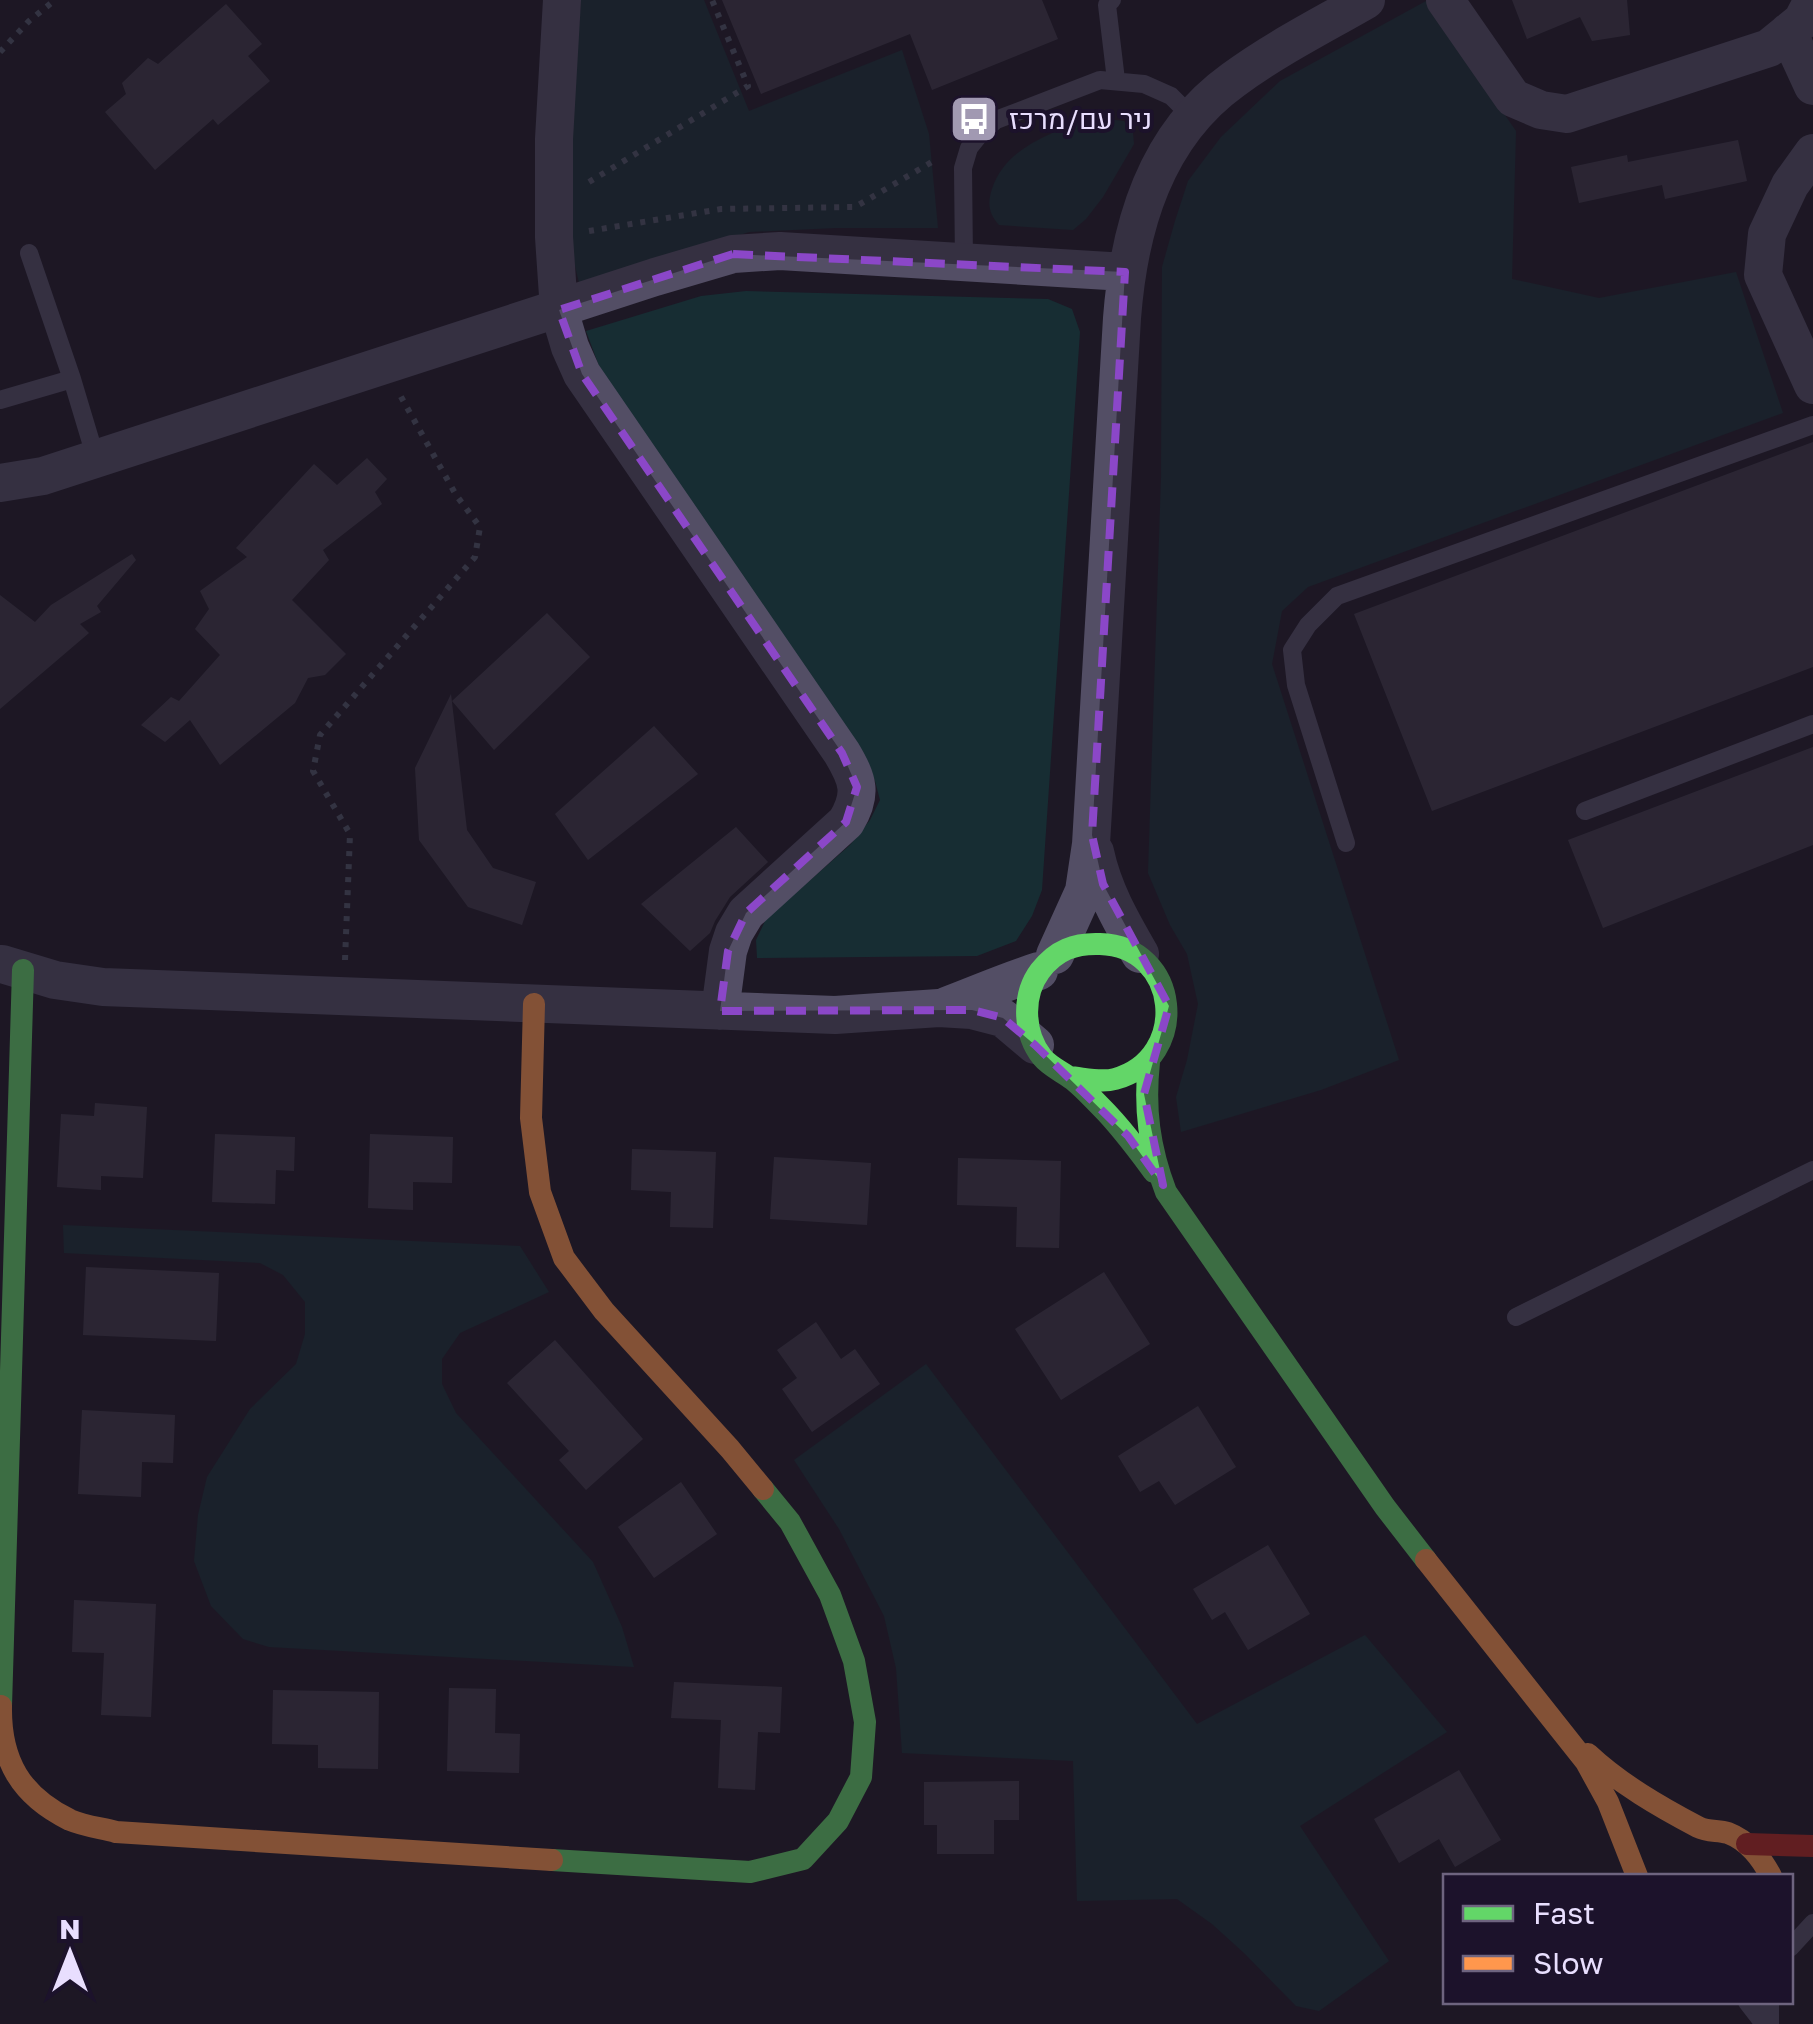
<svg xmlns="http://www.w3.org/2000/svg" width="1813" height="2024" font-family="'Golos Text',Heebo,sans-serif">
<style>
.green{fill:#172d33}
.building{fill:#3d3746}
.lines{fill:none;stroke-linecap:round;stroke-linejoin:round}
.path{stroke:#4f5666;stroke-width:6;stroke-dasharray:5 8;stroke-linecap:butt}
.lane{stroke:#534e65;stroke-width:18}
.street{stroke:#534e65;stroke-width:38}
.fast{stroke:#63d668;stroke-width:22}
.slow{stroke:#ff974d;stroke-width:22}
.jam{stroke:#b3261e;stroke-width:22}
.marked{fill:none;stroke:#8b47c8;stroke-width:8;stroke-dasharray:20 12;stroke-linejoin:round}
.labels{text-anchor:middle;stroke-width:8;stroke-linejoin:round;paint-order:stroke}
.poi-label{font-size:28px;fill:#e8defe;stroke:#1c122b;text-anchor:start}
</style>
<rect width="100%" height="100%" fill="#1d1825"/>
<path class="green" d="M581 0H704L749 111 902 50 929 134 938 228H835L749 232 580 287 571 249 570 143Z
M1426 1 1516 131 1512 279 1599 298 1736 272 1783 413 1308 587 1282 611 1272 664 1399 1060 1321 1090 1181 1132 1176 1097 1187 1060 1198 1004 1187 954 1170 925 1148 873 1161 478 1162 267 1175 221 1188 181 1221 137 1280 81Z
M1089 117 1124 121 1133 133 1134 144 1103 197 1086 219 1073 230 999 225C989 214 987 204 992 189 1006 146 1051 135 1089 117Z
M746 291 1048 299 1072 309 1080 332 1042 890 1032 916 1016 941 977 956 757 958 756 940 766 919 850 845 870 820 880 800 875 781 602 374 586 331 701 296Z
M63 1225 520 1246 549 1292 460 1333 442 1359V1384L456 1413 593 1562 622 1627 634 1667 269 1647 243 1639 211 1606 194 1561 198 1515 207 1477 250 1409 296 1364 305 1334V1302L283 1275 260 1263 64 1253Z
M926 1364 1197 1724 1365 1635 1447 1732 1300 1826 1389 1961 1319 2011 1296 2006 1244 1953 1212 1924 1177 1899 1077 1901 1073 1761 902 1753 896 1668 884 1616 839 1529 794 1460Z"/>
<path class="building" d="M722 0H1042L1058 39 932 90 910 34 761 94Z
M1512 0H1627L1630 35 1592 41 1580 17 1527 39Z
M226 4 262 44 248 56 270 81 218 125 213 119 155 170 105 112 126 94 122 83 148 58 158 64Z
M1738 140 1747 181 1665 199 1662 185 1579 203 1571 167 1627 155 1628 162Z
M1813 442V667L1432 811 1354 614Z
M367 458 387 479 375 492 382 504 323 550 329 560 292 600 346 654 325 675 308 678 295 703 220 765 190 720 165 742 141 725 171 697 179 701 220 655 195 629 209 609 200 591 247 557 236 548 314 464 337 485Z
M132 554 136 560 97 606 101 612 80 624 89 633 0 709V595L35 622 51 605Z
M547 613 590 657 494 750 452 701Z
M451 694 467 830 493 868 536 882 522 925 468 907 419 840 415 768Z
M654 726 698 774 588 860 555 814Z
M1813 747V845L1603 928 1568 840Z
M736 827 768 862 730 897 715 921 710 933 690 951 641 904Z
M95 1103 147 1107 143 1178 101 1176V1190L57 1187 61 1114 94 1116Z
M215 1134 295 1137 294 1171 276 1170 275 1204 212 1202Z
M370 1134 453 1137 452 1183 413 1182V1210L368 1208Z
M632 1149 716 1152 713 1228 670 1227 671 1192 631 1190Z
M774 1157 871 1163 867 1225 770 1219Z
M958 1158 1061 1161 1059 1248 1016 1247 1017 1207 957 1205Z
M86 1267 219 1273 216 1341 83 1335Z
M1104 1272 1150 1344 1061 1400 1015 1329Z
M816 1322 841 1359 855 1349 880 1384 812 1432 782 1389 797 1378 777 1350Z
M555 1340 643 1439 586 1490 559 1460 569 1451 507 1383Z
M1198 1406 1236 1467 1175 1505 1159 1481 1140 1492 1118 1456Z
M82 1410 175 1415 173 1463 142 1462 141 1497 78 1494Z
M681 1482 717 1534 654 1578 618 1527Z
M1268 1545 1310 1614 1248 1650 1225 1612 1212 1620 1193 1589Z
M74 1600 156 1604 151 1717 101 1715 104 1653 72 1652Z
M674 1682 782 1687 780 1733 758 1732 755 1790 718 1788 721 1720 671 1718Z
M449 1688 496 1689 495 1733 520 1734 519 1773 447 1771Z
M273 1690 379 1692 378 1769 318 1768V1745L272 1744Z
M1459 1770 1501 1840 1455 1867 1439 1839 1399 1863 1374 1819Z
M1019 1781V1820H994V1854H937V1825H924V1782Z"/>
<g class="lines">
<path class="path" d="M0 52 29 21 55 0
M589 182 748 86 712 0
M589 231 721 209 855 207 937 159
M345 960 350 834 313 771 320 735 475 557 480 527 456 495 400 395"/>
<path class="lane" d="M1112 0 1107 5 1116 80
M29 253 72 379
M964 261 963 168 969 148 981 133 996 120 1100 80 1144 84 1171 96 1192 117
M0 400 72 379 96 459
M1585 811 1813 724
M1346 843 1296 685 1292 650 1308 625 1337 596 1813 425
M1516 1317 1813 1170
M1790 1948 1813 1923
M1747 2002 1764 2024
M1770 2002V2024"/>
<path class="street" d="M562 0 554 139V237L559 310 570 347 582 374 842 753C858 780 863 794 846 822L746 913 734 933 728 951 720 1011
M1445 0 1513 98 1541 110 1567 114 1769 48 1802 21 1813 0
M1788 32 1813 86
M1813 153 1790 185 1767 234 1763 275 1813 385
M0 483 43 476 655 277 733 254 780 251 1125 272
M1095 852C1103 890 1121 921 1140 954
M1055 955 1084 891 1091 844 1122 318C1129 227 1155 136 1233 80 1275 49 1321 26 1366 0
M2 964 55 980 103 987 835 1015 939 1008 972 1010 1003 1018 1035 1045
M946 1006C978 994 1007 981 1039 971"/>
<path class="fast" d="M1149 1062C1144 1108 1149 1148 1166 1192L1385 1507 1426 1560
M1069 1077C1083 1078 1101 1083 1115 1079 1191 1058 1180 946 1100 944 1075 943 1056 950 1040 971 1022 995 1023 1033 1042 1057 1050 1067 1063 1072 1073 1080 1083 1088 1092 1098 1101 1107 1121 1127 1137 1149 1154 1172
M1 1706 23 970
M552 1860 750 1872 803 1859 838 1821 861 1777 865 1722 854 1661 830 1595 790 1522 763 1489"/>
<path class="slow" d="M534 1004 531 1118 540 1192 564 1258 604 1311 730 1449 763 1489
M1426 1560 1586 1762 1608 1802 1637 1876
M1 1706C0 1761 21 1796 70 1820 84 1826 101 1828 116 1832L552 1860
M1588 1754C1620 1784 1660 1807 1698 1827 1708 1832 1718 1830 1728 1833 1749 1841 1761 1858 1771 1876"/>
<path class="jam" d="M1747 1844 1813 1846"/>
</g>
<path d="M0 0H1813V2024H0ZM733 254 1125 272 1092 835 1103 884 1169 1006 1144 1094 1163 1185 1128 1136 1035 1045 1003 1018 972 1010 720 1011 728 951 746 913 846 822 857 787 842 753 582 374 559 310Z" fill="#1d1825" fill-opacity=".55" fill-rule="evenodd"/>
<path class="marked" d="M733 254 1125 272 1092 835 1103 884 1169 1006 1144 1094 1163 1185 1128 1136 1035 1045 1003 1018 972 1010 720 1011 728 951 746 913 846 822 857 787 842 753 582 374 559 310Z"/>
<defs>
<g id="bus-square" transform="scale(2.5)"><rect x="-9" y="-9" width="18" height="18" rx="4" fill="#a199b2" stroke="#1c122b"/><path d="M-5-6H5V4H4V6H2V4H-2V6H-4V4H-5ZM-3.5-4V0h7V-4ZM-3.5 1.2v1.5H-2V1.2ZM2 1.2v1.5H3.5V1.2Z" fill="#fff"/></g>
</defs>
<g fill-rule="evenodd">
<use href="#bus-square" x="974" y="119"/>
</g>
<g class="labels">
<g class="poi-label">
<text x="1009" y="129">ניר עם/מרכז</text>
</g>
</g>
<rect x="1443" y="1874" width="350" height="130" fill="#1c122b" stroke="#6e647f" stroke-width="2.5"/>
<rect x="1463" y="1906" width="50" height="15" fill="#63d668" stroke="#6e647f" stroke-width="2.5"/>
<text x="1533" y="1924" font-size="30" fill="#e8defe">Fast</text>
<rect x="1463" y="1956" width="50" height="15" fill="#ff974d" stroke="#6e647f" stroke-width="2.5"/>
<text x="1533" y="1974" font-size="30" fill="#e8defe">Slow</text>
<g transform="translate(70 1954)" stroke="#1c122b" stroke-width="8" paint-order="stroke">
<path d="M0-8L18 38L0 25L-18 38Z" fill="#e8defe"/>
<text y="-15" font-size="28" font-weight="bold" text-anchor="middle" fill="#e8defe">N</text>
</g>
</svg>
